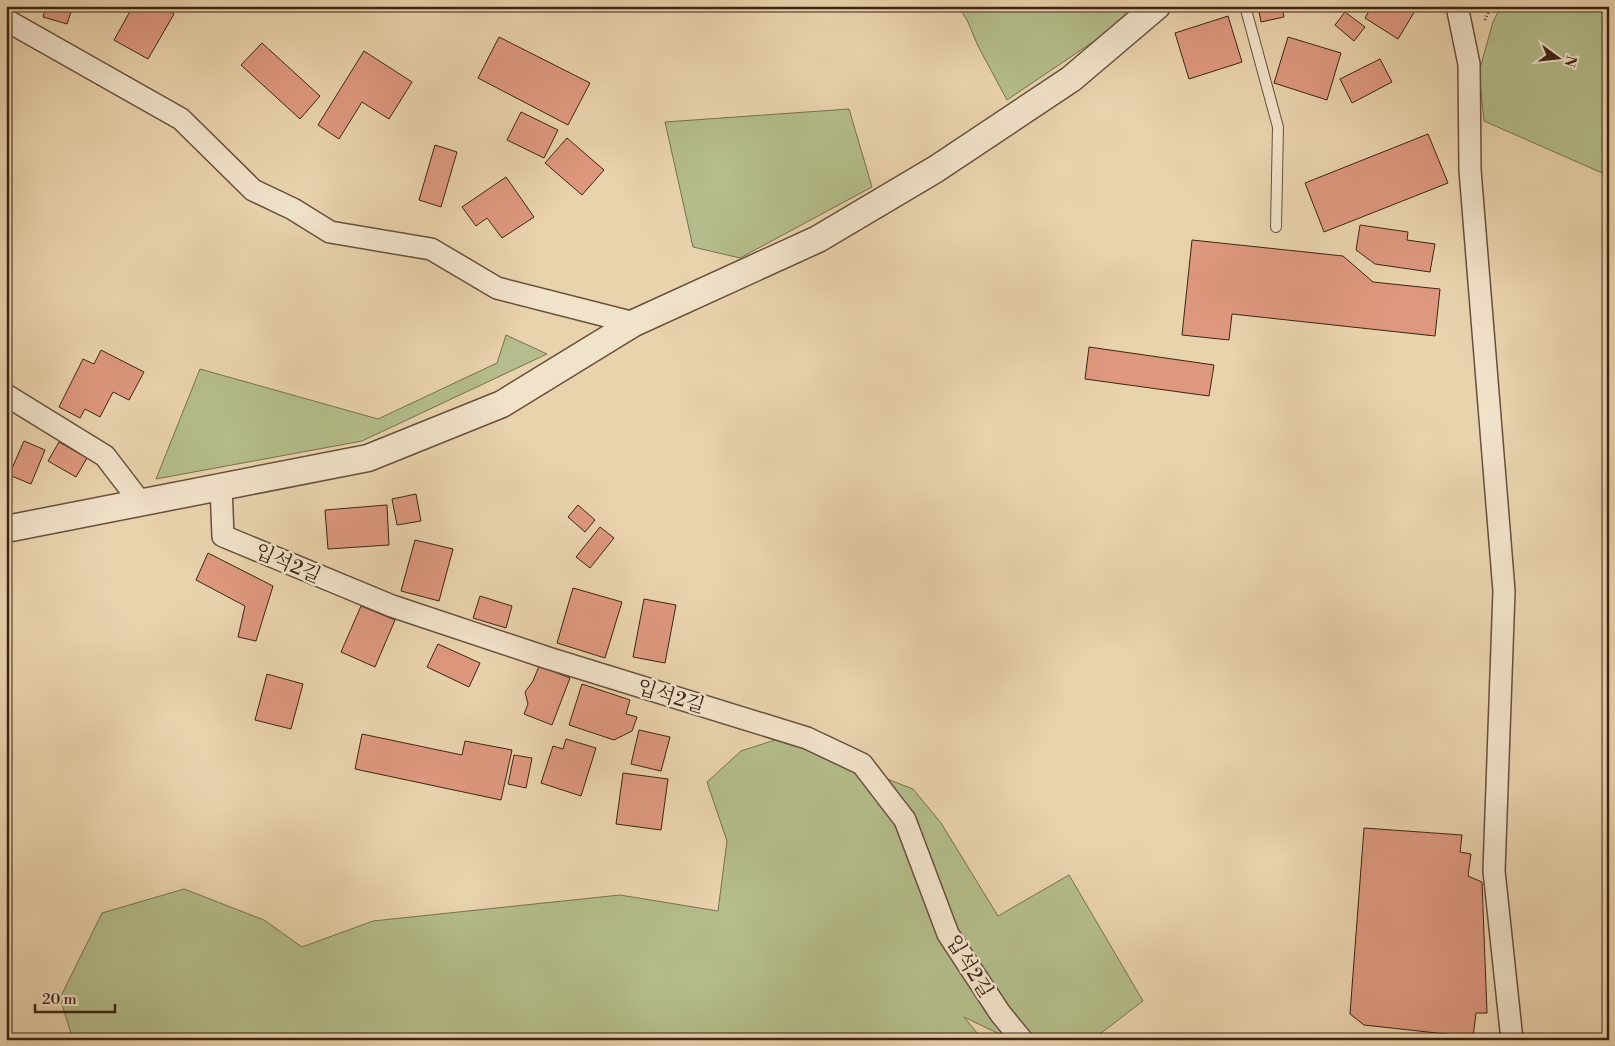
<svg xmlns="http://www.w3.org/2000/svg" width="1615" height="1046" font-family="'Libre Bodoni','Noto Serif KR',serif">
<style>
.green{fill:#b4bd8b;stroke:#787050}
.building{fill:#de987f;stroke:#3d2415}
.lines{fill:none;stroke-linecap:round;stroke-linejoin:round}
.service-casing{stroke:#68503b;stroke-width:12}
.minor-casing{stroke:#68503b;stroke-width:24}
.tertiary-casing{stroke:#68503b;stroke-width:29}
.path{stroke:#3d2415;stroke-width:3;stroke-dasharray:1 2.5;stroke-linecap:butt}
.service{stroke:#f1e2ca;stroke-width:10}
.minor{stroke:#f1e2ca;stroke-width:21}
.tertiary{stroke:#f1e2ca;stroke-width:26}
.labels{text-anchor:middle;stroke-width:5;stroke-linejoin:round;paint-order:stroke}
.street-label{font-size:20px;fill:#3d2415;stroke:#f1e2ca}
</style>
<rect width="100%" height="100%" fill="#e9d3ad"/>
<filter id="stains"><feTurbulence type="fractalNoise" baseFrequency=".004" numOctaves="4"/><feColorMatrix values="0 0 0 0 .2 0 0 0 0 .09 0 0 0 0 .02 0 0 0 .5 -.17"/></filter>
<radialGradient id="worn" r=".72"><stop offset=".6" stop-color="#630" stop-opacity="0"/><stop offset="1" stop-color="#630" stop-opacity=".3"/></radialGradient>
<path class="green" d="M958 6H1139L1118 25 1007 100 978 46 967 20Z
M1501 6H1609V176L1484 121 1479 72 1493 22Z
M849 109 872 187 740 258 693 247 665 122Z
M506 335 547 354 362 441 156 479 200 369 378 419 497 363Z
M781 738 913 789 941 823 998 916 1069 875 1143 1001 1092 1040H1012L964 1017 983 1040H73L60 998 102 913 184 889 264 920 302 947 373 921 620 895 718 911 727 841 707 782 741 751Z"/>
<path class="building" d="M46 6H73L67 24 43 17Z
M133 6H161L174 14 148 59 114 40Z
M321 6H356V7L322 12Z
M1258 6H1282L1284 17 1261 22Z
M1372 6H1418L1398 39 1365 18Z
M1345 12 1365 27 1354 41 1335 25Z
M1228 16 1242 62 1189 79 1175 33Z
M499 37 590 83 568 125 478 78Z
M1288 37 1341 53 1327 100 1274 83Z
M262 43 320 96 300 119 241 65Z
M364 51 412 82 389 119 362 102 339 139 318 125Z
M1380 59 1392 82 1352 103 1340 79Z
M521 112 558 130 544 158 507 140Z
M1428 134 1448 183 1324 232 1305 183Z
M567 138 604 170 582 195 545 163Z
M435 145 457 152 441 207 419 200Z
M506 177 534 217 502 238 487 218 476 226 462 207Z
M1360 225 1408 232 1407 240 1435 244 1430 272 1375 264 1356 250Z
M1192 240 1343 256 1373 282 1440 289 1435 336 1232 314 1229 340 1182 335Z
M1089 347 1214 365 1209 396 1085 379Z
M101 350 144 372 129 400 113 392 100 417 85 409 80 418 59 407 83 359 94 364Z
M24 441 45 450 31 484 9 475Z
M59 442 87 458 76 477 48 461Z
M416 494 421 521 397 525 392 499Z
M387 505 389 545 328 549 325 510Z
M578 505 595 520 585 532 568 517Z
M600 527 614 538 590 568 576 557Z
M415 540 453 549 439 601 401 591Z
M208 553 273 586 256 641 238 637 245 606 196 580Z
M573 588 622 602 605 658 557 643Z
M480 596 512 606 506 628 473 618Z
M644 599 676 605 665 663 633 657Z
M361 606 395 620 375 667 341 652Z
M438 644 480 663 469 687 427 667Z
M539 666 570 678 552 725 524 714 528 704 525 692 533 681Z
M267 674 303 684 291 729 255 720Z
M582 684 630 700 626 714 637 717 632 731 614 740 569 725Z
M639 730 670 737 661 771 631 764Z
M362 734 462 755 465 741 512 750 501 800 355 769Z
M566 739 596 748 581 796 541 783 553 746 563 749Z
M514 755 532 758 526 788 508 784Z
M623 773 668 779 661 830 616 824Z
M1364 828 1462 835 1460 852 1471 854 1468 876 1482 882 1487 1013H1476L1473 1037 1364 1025 1350 1014Z"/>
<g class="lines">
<g class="service-casing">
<path id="service" d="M1245 6 1278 127 1276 227"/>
</g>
<g class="minor-casing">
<path id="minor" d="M1457 6 1469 64 1470 170 1504 591 1494 871 1512 1040
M6 20 181 119 253 190 293 209 330 232 431 249 497 288 634 323
M6 395 105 456 141 503
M221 486 223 536 392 606 548 658 807 738 862 764 905 820 948 934 1000 1013 1022 1040"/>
</g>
<g class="tertiary-casing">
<path id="tertiary" d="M6 529 368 458 502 404 634 323 818 239 936 169 1071 79 1157 6"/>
</g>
<path class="path" d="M1485 20 1491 6"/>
<use href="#service" class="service"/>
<use href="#minor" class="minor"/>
<use href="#tertiary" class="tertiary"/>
</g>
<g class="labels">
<g class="street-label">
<text transform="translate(288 563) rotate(23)" y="7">입석2길</text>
<text transform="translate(671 696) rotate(17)" y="7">입석2길</text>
<text transform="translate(970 966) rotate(58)" y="7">입석2길</text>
</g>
</g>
<rect width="1615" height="1046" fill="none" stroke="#e9d3ad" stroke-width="25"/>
<rect x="8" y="8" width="1600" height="1031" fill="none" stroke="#3d2415" stroke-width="2.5"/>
<rect x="12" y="12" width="1590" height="1021" fill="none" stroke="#3d2415"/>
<g transform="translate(1558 58) rotate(105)" stroke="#f1e2ca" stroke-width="4" paint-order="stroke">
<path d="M0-4L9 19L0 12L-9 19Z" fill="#3d2415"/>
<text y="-8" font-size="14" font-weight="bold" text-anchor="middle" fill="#3d2415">N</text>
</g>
<path d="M35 1004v8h80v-8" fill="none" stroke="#3d2415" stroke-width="2.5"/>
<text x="42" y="1004" font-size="15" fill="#3d2415" stroke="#f1e2ca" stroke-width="4" paint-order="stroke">20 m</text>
<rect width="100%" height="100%" filter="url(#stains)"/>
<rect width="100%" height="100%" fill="url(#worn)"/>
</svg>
